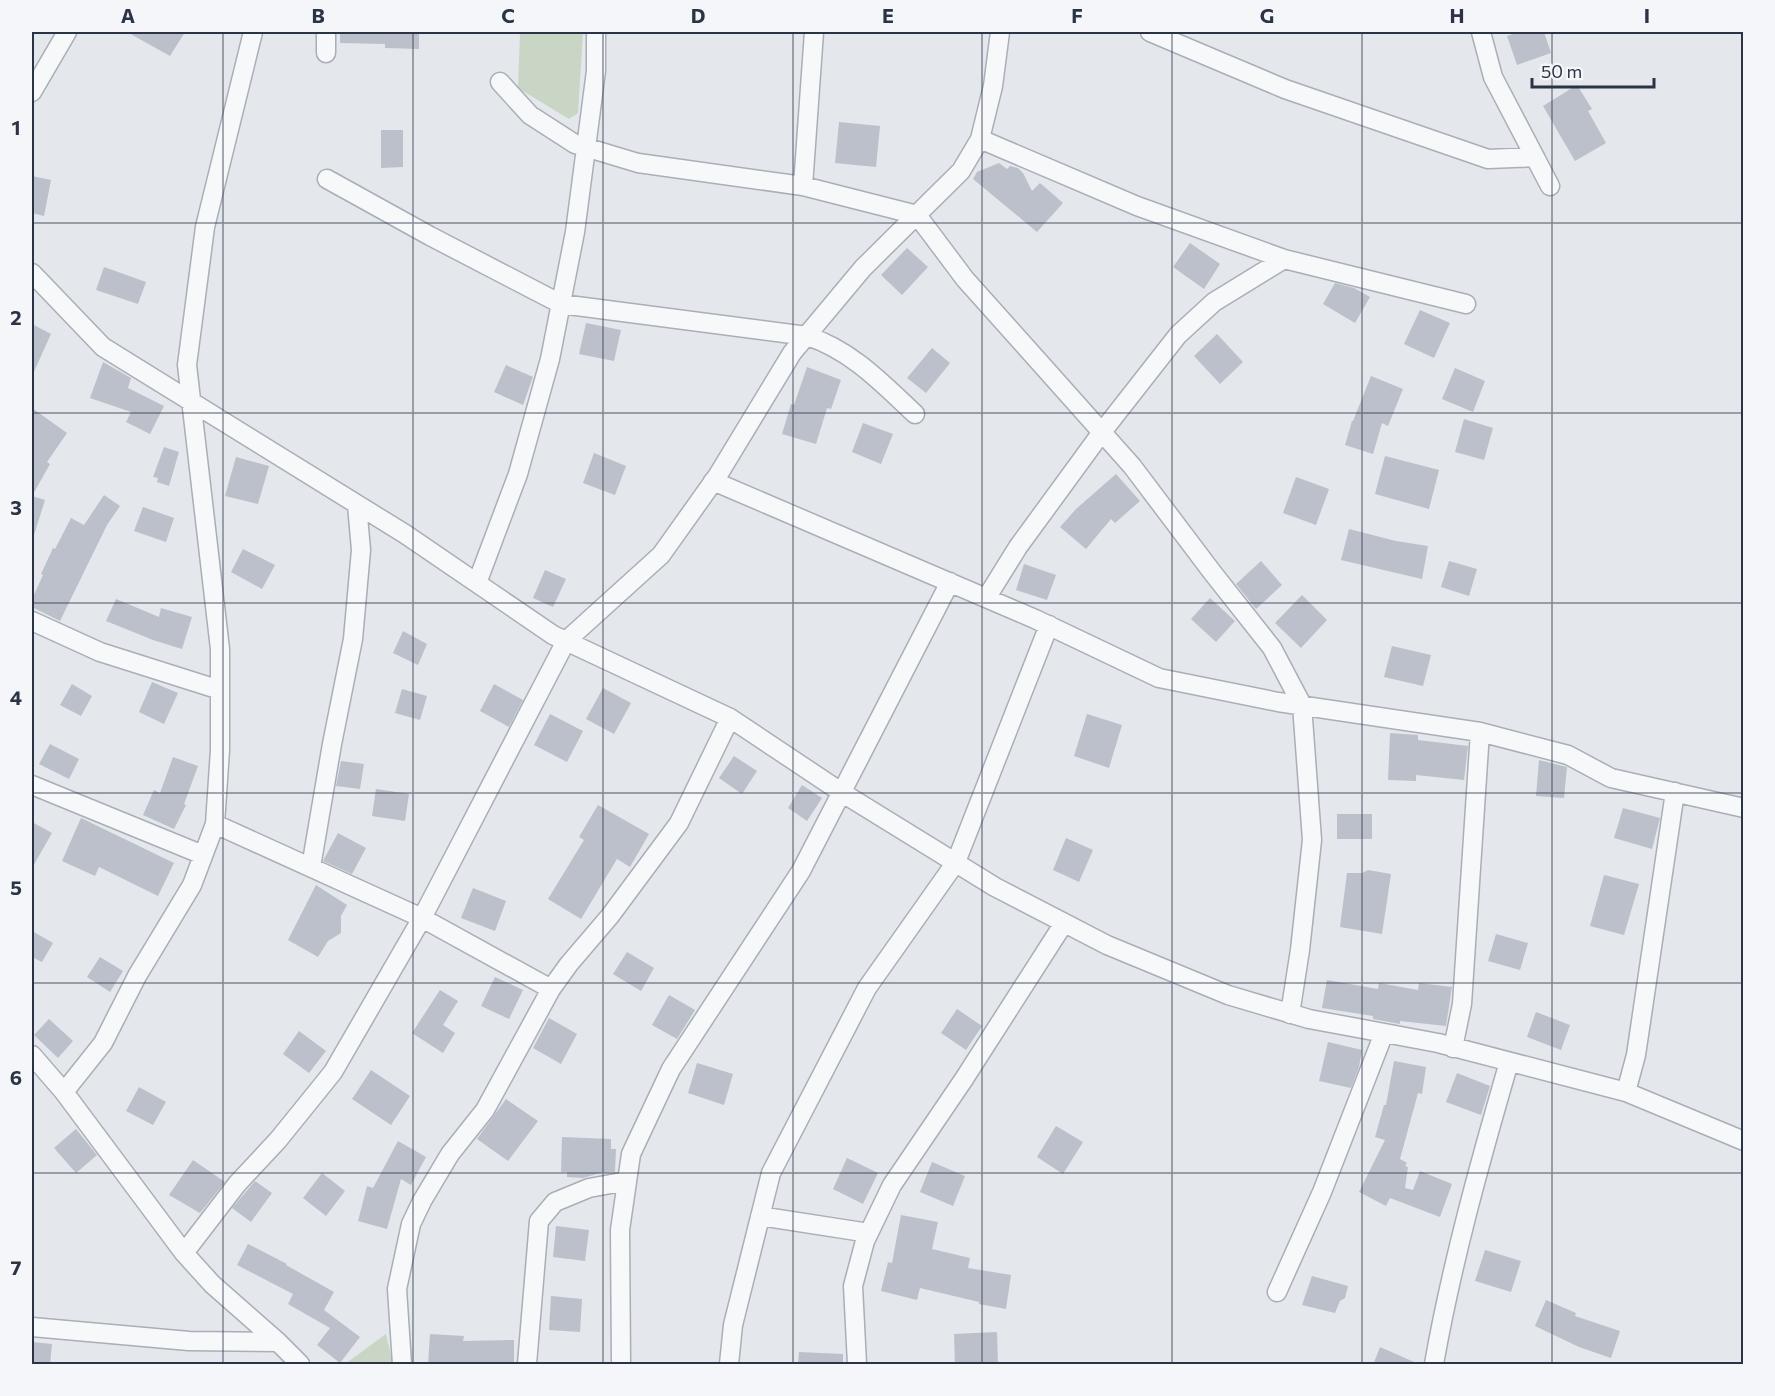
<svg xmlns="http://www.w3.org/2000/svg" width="1775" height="1396" font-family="Commissioner,sans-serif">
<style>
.green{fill:#c9d6c5}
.building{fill:#bbc0ca}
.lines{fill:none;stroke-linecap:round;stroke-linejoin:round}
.minor-casing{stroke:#a9aeb7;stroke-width:21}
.minor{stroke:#f7f8fa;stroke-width:18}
.grid{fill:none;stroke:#2b3445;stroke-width:1.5;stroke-opacity:0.55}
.neatline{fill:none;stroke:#2b3445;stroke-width:2}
.grid-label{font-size:20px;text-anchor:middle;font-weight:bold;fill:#2b3445}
</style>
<rect width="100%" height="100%" fill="#e4e7ec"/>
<path class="green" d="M520 32H583L578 113 569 119 518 88Z
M386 1334 393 1364H345Z"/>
<path class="building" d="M127 32H185L170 56Z
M340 32H419V49L385 48V44L340 43Z
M1518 32H1544L1551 53 1517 65 1507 36Z
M1577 85 1592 109 1588 111 1606 143 1575 161 1543 106Z
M839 122 880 126 876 167 835 163Z
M381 130H403V167L381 168Z
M999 163 1007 169 1010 166 1018 168 1023 173 1032 191 1040 183 1063 203 1037 232 973 179 977 172Z
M32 176 51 180 44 216 32 213Z
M1190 243 1220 264 1204 289 1173 267Z
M907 248 928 267 902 295 881 275Z
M104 267 146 282 138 304 96 290Z
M1335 283 1354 288 1370 297 1355 323 1323 304Z
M1420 310 1450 323 1434 358 1404 344Z
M586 323 621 330 614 361 579 354Z
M32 324 51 334 32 376Z
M1217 334 1243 362 1220 384 1194 356Z
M932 348 950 363 926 393 907 378Z
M103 362 131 378 128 388 164 406 150 434 126 422 131 412 90 398Z
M506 365 533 377 523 405 494 392Z
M807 367 841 380 831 409 827 408 816 444 782 434 791 404 794 405Z
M1455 368 1485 381 1473 412 1442 399Z
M1371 376 1403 389 1388 426 1382 423 1373 454 1345 445 1352 421H1353Z
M32 408 67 433 47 462 50 464 32 496 45 500 34 535 32 534Z
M1464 419 1493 428 1484 460 1455 452Z
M863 423 893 434 881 464 852 452Z
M164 447 179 452 169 486 157 482 158 478 153 477Z
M594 453 626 466 615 495 583 483Z
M1385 456 1439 470 1429 509 1375 494Z
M236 457 269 466 258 504 225 496Z
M1116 474 1140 501 1115 523 1111 519 1086 549 1060 527 1076 509Z
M1296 477 1329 489 1316 525 1283 513Z
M104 495 120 506 107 525 60 621 32 607V599L43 575 41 574 53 548 55 549 71 518 84 525Z
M143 507 174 518 166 542 134 531Z
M1349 529 1396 541 1428 546 1422 579 1341 560Z
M243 549 275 565 262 589 231 572Z
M1261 561 1282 585 1256 609 1236 584Z
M1449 561 1477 569 1469 596 1441 587Z
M1024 564 1056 575 1047 600 1016 590Z
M545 570 566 579 553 607 533 598Z
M1302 595 1327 620 1301 648 1275 623Z
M1210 598 1235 621 1216 642 1191 619Z
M116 599 159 617 161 608 192 617 182 649 153 640 106 621Z
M403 631 427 644 418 665 393 653Z
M1392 646 1431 655 1423 686 1384 677Z
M152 682 178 693 164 724 139 712Z
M72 684 92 696 81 716 60 705Z
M494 684 523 700 509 727 480 711Z
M603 688 631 703 614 734 586 719Z
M402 689 427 696 420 720 395 713Z
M550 714 583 731 567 762 534 745Z
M1087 714 1122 725 1109 768 1074 756Z
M1390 733 1418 735V740L1468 746 1464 780 1416 775V781L1388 780Z
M50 744 79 759 69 779 39 764Z
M734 756 757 771 742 794 719 778Z
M173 757 198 766 184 804 186 805 174 829 143 815 154 790 160 793Z
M1539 760 1567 767 1564 798 1536 796Z
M341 761 364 764 360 789 336 786Z
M802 785 822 798 807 821 788 808Z
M376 789 409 794 405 821 372 816Z
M598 805 649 834 630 867 617 859 581 919 548 899 584 840 579 837Z
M1623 808 1660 818 1652 849 1614 838Z
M1337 814H1372V839H1337Z
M81 818 174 863 158 896 99 867 95 876 62 861Z
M32 822 52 833 32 868Z
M338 833 366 848 352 874 323 861Z
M1066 838 1093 850 1079 882 1053 870Z
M1368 870 1391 874 1382 934 1340 927 1347 873H1362Z
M1604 875 1639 884 1624 935 1590 926Z
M316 885 347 905 341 916V933L328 941 318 957 288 940Z
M473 888 506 901 495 931 461 918Z
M32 931 53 943 42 962 32 957Z
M1496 934 1528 943 1520 970 1488 961Z
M627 952 654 968 641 991 613 974Z
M100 957 123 971 110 992 87 977Z
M495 977 523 990 509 1019 481 1006Z
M1327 980 1378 989 1379 983 1418 990 1419 983 1452 987 1446 1026 1400 1021V1024L1373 1019V1016L1322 1008Z
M440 990 458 1001 443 1025 455 1033 443 1053 412 1033Z
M669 995 695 1010 677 1039 652 1025Z
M957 1009 982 1026 966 1050 941 1033Z
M1536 1012 1570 1025 1561 1050 1527 1037Z
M549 1018 577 1034 561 1064 533 1048Z
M49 1019 73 1041 58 1058 34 1035Z
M299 1031 326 1051 309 1073 283 1054Z
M1328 1042 1362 1050 1359 1067 1351 1088 1319 1081Z
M1394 1061 1426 1067 1422 1094 1418 1093 1400 1159 1407 1163 1405 1166 1408 1167 1405 1188 1413 1190 1420 1171 1452 1184 1440 1217 1390 1198 1386 1206 1359 1192 1385 1140 1375 1137 1384 1105H1386Z
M697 1063 733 1074 724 1105 688 1093Z
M371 1070 410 1096 391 1125 352 1099Z
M1457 1073 1490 1086 1481 1115 1446 1102Z
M139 1087 166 1102 153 1125 126 1111Z
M506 1099 538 1121 508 1161 477 1139Z
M1056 1126 1083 1142 1063 1174 1037 1157Z
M76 1129 97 1155 76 1173 54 1148Z
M562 1137 611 1139V1149H616L615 1172 600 1173 583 1178 567 1177V1172H561Z
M398 1141 426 1157 411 1185 401 1179 387 1229 358 1221 367 1186 373 1188Z
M847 1158 878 1173 863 1204 833 1189Z
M193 1160 225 1182 200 1213 169 1195Z
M932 1162 965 1176 953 1206 920 1192Z
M322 1173 345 1191 326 1216 303 1198Z
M255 1181 272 1193 251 1222 232 1208Z
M901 1215 938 1222 932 1249 970 1258 968 1268 1011 1275 1006 1309 979 1304V1302L920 1288 917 1300 881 1291 888 1262 892 1263Z
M556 1226 589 1230 585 1261 553 1257Z
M248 1244 287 1264 286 1265 334 1292 324 1310 360 1337 340 1363 317 1345 330 1328 288 1304 293 1294 237 1265Z
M1485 1250 1521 1261 1511 1292 1475 1281Z
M1312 1276 1348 1286 1345 1298 1340 1301 1335 1313 1302 1305Z
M551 1296 582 1299 580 1332 549 1330Z
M1546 1300 1576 1313 1575 1316 1620 1331 1611 1358 1579 1347 1535 1326Z
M997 1332 998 1365H955L954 1334Z
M430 1334 464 1336 463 1341 514 1340V1365H428Z
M32 1342 52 1344 50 1365H32Z
M1380 1347 1421 1365H1373Z
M799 1352 843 1354V1365H798Z"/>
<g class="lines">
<g class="minor-casing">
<path id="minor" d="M326 32V53
M1150 32 1285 89 1488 159 1535 157
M1481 32 1493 77 1550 186
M500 82 530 115 575 144 638 163 803 186 917 215 965 279 1132 466 1212 572 1272 648 1302 705 1312 840 1300 950 1290 1014
M32 92 67 32
M980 139 1137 206 1284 259 1466 304
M327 179 430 236 561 304 807 336C851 350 882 383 915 414
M803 186 814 32
M32 273 103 347 405 534 553 635 730 718 841 792 995 887 1107 945 1228 995 1309 1019 1438 1043 1626 1092 1744 1141
M713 481 1035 619 1159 678 1278 702 1480 732 1568 755 1611 778 1744 808
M477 583 518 474 550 359 575 232 596 71V32
M987 597 1018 547 1102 432 1178 335 1214 302 1284 259
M32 621 100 652 220 690
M32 785 203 855
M215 824 422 918 551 989
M311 867 332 744 353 639 361 550 357 505
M1453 1048 1462 1004 1480 732
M32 1055 64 1092 184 1253 212 1284 278 1342 300 1364
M64 1092 103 1043 137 976 192 885 215 824 220 750V649L187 365 205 227 253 32
M1626 1092 1636 1055 1675 792
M760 1216 869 1233
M184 1253 237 1184 278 1140 333 1072 422 918 566 641 661 555 718 475 792 353 863 268 961 171 980 139 993 86 1000 32
M1277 1292 1322 1192 1384 1033
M32 1327 189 1341 278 1342
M402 1364 397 1289 411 1224 422 1201 450 1154 485 1110 551 989 569 964 610 916 679 823 730 718
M527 1364 539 1221 555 1202 589 1188 627 1181
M621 1364 620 1230 631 1154 671 1069 801 871 950 582
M729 1364 733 1325 771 1173 867 988 956 862 1049 625
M857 1364 853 1286 865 1241 892 1185 964 1079 1064 923
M1434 1364C1452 1262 1480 1162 1509 1062"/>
</g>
<use href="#minor" class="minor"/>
</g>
<path class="grid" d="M223 32V1364M413 32V1364M603 32V1364M793 32V1364M982 32V1364M1172 32V1364M1362 32V1364M1552 32V1364M32 223H1744M32 413H1744M32 603H1744M32 793H1744M32 983H1744M32 1173H1744"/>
<rect width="1775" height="1396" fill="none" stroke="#f4f6f9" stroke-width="66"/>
<path d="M1532 78v9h122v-9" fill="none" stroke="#2b3445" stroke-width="3"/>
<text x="1541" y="78" font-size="18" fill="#2b3445" stroke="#f4f6f9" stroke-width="4.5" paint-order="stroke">50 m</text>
<rect x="33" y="33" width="1709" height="1330" class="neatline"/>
<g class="grid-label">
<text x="128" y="23">A</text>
<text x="318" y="23">B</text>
<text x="508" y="23">C</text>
<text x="698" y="23">D</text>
<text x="888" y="23">E</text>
<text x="1077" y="23">F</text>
<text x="1267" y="23">G</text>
<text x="1457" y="23">H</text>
<text x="1647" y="23">I</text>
<text x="16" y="135">1</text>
<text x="16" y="325">2</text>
<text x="16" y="515">3</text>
<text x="16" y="705">4</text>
<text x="16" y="895">5</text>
<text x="16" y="1085">6</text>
<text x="16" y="1275">7</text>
</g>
</svg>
